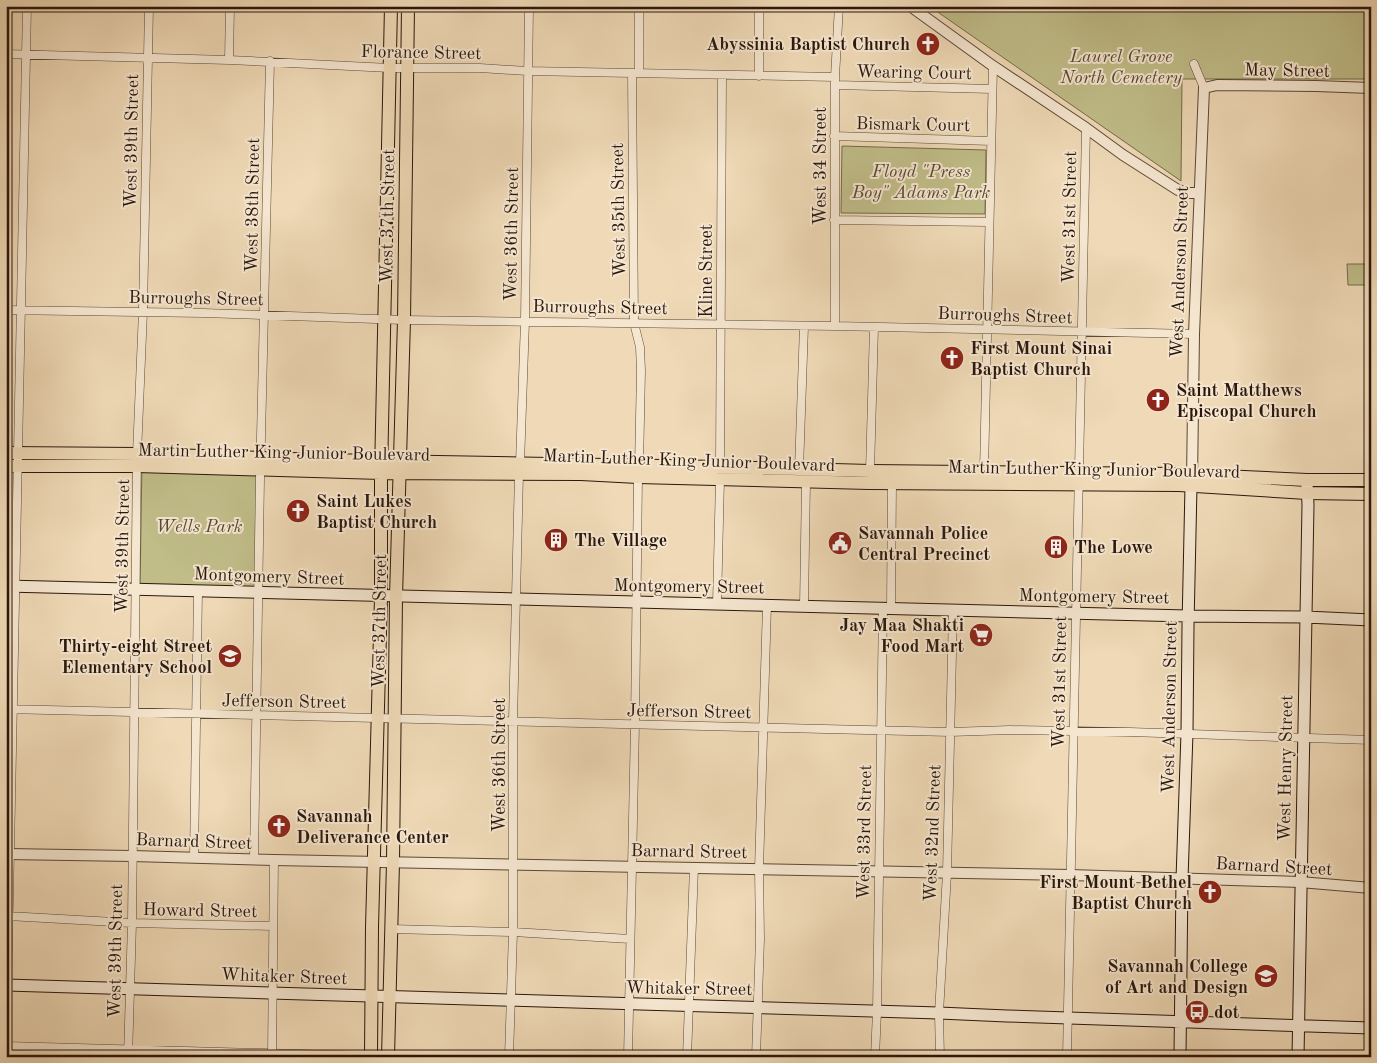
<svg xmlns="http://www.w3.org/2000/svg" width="1377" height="1063" font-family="'Old Standard TT',serif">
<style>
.green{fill:#c0bd89;stroke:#756a4a}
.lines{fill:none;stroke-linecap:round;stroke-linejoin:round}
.minor-casing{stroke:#5b4836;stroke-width:9}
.tertiary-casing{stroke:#5b4836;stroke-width:12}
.secondary-casing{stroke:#2a170c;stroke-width:13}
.primary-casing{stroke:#2a170c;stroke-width:14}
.minor{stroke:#f5e6d0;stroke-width:8}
.tertiary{stroke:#f5e6d0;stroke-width:10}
.secondary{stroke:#f5e6d0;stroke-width:11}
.primary{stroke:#efd9b6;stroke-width:12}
.labels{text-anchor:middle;stroke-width:4;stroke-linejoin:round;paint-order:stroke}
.poi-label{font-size:18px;font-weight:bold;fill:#2a170c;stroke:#f5e6d0;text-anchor:start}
.street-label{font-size:18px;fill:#2a170c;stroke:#f5e6d0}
.park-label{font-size:18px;font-style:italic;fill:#574932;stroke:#f5e6d0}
</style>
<rect width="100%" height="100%" fill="#efd9b6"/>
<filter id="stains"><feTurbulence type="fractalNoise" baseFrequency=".004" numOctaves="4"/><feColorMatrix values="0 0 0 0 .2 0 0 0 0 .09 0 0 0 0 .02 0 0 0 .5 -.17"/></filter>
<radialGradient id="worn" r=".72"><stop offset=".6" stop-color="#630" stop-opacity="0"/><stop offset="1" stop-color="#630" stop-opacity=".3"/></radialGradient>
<path class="green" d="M929 6H1371V79H1182L1181 181Z
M842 146 986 150 985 214 841 213Z
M1347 264H1365L1367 285H1348Z
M142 462 259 465 256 590 140 587Z"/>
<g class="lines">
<g class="minor-casing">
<path id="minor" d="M6 54 229 60 390 68H480L527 71 835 77
M229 60 230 6
M1194 64 1204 88
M632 73 634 323 640 347 641 371 639 466
M639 73V6
M759 76V6
M835 85 992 89
M834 136 991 141
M834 220 989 222
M6 310 203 313 404 320 835 326 1194 334
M835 326V77L839 6
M520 463 525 321 529 6
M720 467 722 75
M799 469 804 326
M870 471 874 327
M984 472 993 66
M717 604 720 479
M804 606 806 482
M891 608 892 483
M6 709 950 732 1010 730 1130 732 1371 740
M194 858 198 591
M254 859 260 479 270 61
M8 916 132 923 272 926
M390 929 513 932 630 939
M6 1046 404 1057
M6 1048 27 6
M128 1057 132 923 137 454 143 311 149 6
M272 1057 274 860
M509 1057 513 932V721L519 473
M628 1057 635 724 638 477
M687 1057 694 867
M756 1057 760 939 759 869 767 605
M875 1057 877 1011 883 608
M940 1057 939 1013 947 873 953 610
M1067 1057 1086 128"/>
</g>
<g class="tertiary-casing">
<path id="tertiary" d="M910 6 993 66 1086 128 1123 155 1178 190 1188 193H1199
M1192 480 1194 334 1204 88 1217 85 1316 86 1371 88
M6 854 132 856 274 860 1070 875 1300 882 1371 888"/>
</g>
<g class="secondary-casing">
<path id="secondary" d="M6 586 1188 616 1306 617 1371 620
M6 985 939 1013 1007 1016 1371 1028
M1180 1057 1182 879 1187 733 1188 626 1191 486
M1298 1057 1308 505 1307 484"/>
</g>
<g class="primary-casing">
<path id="primary" d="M6 453 137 454 322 460 720 467 870 471 1178 474 1307 480H1371
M6 466H137L381 473 581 474 638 477 869 483 1179 485 1307 493 1371 494
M371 1057 372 927 381 597V473L391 6
M388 1057 393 862 396 597 404 320 408 6"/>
</g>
<use href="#minor" class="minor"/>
<use href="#tertiary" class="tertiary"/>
<use href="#secondary" class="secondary"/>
<use href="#primary" class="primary"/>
</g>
<defs>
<g id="church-disc" transform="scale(1.25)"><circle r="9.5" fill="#8f2418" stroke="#f5e6d0"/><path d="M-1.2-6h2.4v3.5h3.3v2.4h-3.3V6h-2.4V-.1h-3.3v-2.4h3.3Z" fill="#fff"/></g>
<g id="building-disc" transform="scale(1.25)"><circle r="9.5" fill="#8f2418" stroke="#f5e6d0"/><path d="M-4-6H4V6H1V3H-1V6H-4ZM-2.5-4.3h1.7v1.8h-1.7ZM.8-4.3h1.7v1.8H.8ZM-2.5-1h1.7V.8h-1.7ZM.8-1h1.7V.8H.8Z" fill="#fff"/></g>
<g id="civic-disc" transform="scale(1.25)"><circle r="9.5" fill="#8f2418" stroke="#f5e6d0"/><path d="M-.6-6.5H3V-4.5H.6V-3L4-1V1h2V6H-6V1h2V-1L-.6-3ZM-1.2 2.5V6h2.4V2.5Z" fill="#fff"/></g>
<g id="supermarket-disc" transform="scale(1.25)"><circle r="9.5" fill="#8f2418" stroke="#f5e6d0"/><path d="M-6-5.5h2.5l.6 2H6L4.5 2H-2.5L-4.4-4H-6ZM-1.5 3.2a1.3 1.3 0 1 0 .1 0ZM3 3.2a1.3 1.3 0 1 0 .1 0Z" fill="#fff"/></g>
<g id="school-disc" transform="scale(1.25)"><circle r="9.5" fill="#8f2418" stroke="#f5e6d0"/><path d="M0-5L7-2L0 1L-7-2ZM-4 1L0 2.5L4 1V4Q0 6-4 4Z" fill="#fff"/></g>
<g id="university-disc" transform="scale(1.25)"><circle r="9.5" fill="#8f2418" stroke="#f5e6d0"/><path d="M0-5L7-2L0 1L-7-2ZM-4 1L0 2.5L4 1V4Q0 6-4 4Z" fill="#fff"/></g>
<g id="bus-disc" transform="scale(1.25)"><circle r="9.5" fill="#8f2418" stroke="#f5e6d0"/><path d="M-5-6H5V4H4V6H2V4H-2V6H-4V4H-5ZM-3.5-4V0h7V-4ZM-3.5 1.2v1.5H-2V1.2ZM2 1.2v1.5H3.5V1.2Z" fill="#fff"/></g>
</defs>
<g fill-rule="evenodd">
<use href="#church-disc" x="928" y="44"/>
<use href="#church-disc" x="952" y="358"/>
<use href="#church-disc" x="1158" y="400"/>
<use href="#church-disc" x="298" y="511"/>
<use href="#building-disc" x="556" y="540"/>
<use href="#civic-disc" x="840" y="543"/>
<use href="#building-disc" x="1056" y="547"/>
<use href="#supermarket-disc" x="981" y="635"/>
<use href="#school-disc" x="230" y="656"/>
<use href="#church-disc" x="279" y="826"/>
<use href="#church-disc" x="1210" y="892"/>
<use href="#university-disc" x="1266" y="976"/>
<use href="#bus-disc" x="1197" y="1012"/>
</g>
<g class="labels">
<g class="poi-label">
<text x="910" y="50" text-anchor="end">Abyssinia Baptist Church</text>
<text x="970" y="354">First Mount Sinai<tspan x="970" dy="21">Baptist Church</tspan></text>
<text x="1176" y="396">Saint Matthews<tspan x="1176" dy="21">Episcopal Church</tspan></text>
<text x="316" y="507">Saint Lukes<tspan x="316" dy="21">Baptist Church</tspan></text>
<text x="858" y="539">Savannah Police<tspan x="858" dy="21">Central Precinct</tspan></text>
<text x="574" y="546">The Village</text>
<text x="1074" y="553">The Lowe</text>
<text x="964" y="631" text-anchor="end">Jay Maa Shakti<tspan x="964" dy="21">Food Mart</tspan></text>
<text x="212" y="652" text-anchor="end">Thirty-eight Street<tspan x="212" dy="21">Elementary School</tspan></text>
<text x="296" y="822">Savannah<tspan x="296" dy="21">Deliverance Center</tspan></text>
<text x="1192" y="888" text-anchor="end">First Mount Bethel<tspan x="1192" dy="21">Baptist Church</tspan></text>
<text x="1248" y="972" text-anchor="end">Savannah College<tspan x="1248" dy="21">of Art and Design</tspan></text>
<text x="1214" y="1018">dot</text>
</g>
<g class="street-label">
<text transform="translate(421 52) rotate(1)" y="6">Florance Street</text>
<text transform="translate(1287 70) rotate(1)" y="6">May Street</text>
<text transform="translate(914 72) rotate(1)" y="6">Wearing Court</text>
<text transform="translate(913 124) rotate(1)" y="6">Bismark Court</text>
<text transform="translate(131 141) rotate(-89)" y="6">West 39th Street</text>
<text transform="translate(820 166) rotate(-90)" y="6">West 34 Street</text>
<text transform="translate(252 205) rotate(-89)" y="6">West 38th Street</text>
<text transform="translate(618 210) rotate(-91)" y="6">West 35th Street</text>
<text transform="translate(387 216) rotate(-89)" y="6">West 37th Street</text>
<text transform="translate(1069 217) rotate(-89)" y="6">West 31st Street</text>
<text transform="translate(511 234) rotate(-89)" y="6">West 36th Street</text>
<text transform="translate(706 271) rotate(-90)" y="6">Kline Street</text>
<text transform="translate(1179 272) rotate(-88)" y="6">West Anderson Street</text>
<text transform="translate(196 298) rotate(1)" y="6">Burroughs Street</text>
<text transform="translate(600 307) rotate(1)" y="6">Burroughs Street</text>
<text transform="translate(1005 315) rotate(2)" y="6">Burroughs Street</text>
<text transform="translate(284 452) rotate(1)" y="6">Martin Luther King Junior Boulevard</text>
<text transform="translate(689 460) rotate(2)" y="6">Martin Luther King Junior Boulevard</text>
<text transform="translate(1094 469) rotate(1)" y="6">Martin Luther King Junior Boulevard</text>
<text transform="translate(122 546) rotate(-89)" y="6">West 39th Street</text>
<text transform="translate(269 576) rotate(2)" y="6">Montgomery Street</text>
<text transform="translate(689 586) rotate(1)" y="6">Montgomery Street</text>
<text transform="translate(1094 596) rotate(1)" y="6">Montgomery Street</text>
<text transform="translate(379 621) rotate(-89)" y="6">West 37th Street</text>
<text transform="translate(1059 682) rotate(-89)" y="6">West 31st Street</text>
<text transform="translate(284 701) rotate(1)" y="6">Jefferson Street</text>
<text transform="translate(1169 707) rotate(-89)" y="6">West Anderson Street</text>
<text transform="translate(689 711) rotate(1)" y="6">Jefferson Street</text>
<text transform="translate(499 765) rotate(-90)" y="6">West 36th Street</text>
<text transform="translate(1285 768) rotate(-89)" y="6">West Henry Street</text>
<text transform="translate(864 832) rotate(-89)" y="6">West 33rd Street</text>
<text transform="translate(932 833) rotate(-88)" y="6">West 32nd Street</text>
<text transform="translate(194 841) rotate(2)" y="6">Barnard Street</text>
<text transform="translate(689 851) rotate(1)" y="6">Barnard Street</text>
<text transform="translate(1274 866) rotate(3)" y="6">Barnard Street</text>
<text transform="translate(200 910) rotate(1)" y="6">Howard Street</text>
<text transform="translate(115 951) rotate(-89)" y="6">West 39th Street</text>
<text transform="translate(284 976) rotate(2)" y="6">Whitaker Street</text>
<text transform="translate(689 988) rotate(1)" y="6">Whitaker Street</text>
</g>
<g class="park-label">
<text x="1121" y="62">Laurel Grove<tspan x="1121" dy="21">North Cemetery</tspan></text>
<text x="921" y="177">Floyd "Press<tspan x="921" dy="21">Boy" Adams Park</tspan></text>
<text x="199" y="532">Wells Park</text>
</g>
</g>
<rect width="1377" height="1063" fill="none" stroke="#efd9b6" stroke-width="25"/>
<rect x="8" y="8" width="1362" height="1048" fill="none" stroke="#2a170c" stroke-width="2.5"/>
<rect x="12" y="12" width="1352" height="1038" fill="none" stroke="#2a170c"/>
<rect width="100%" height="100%" filter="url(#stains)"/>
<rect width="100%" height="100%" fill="url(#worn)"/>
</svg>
